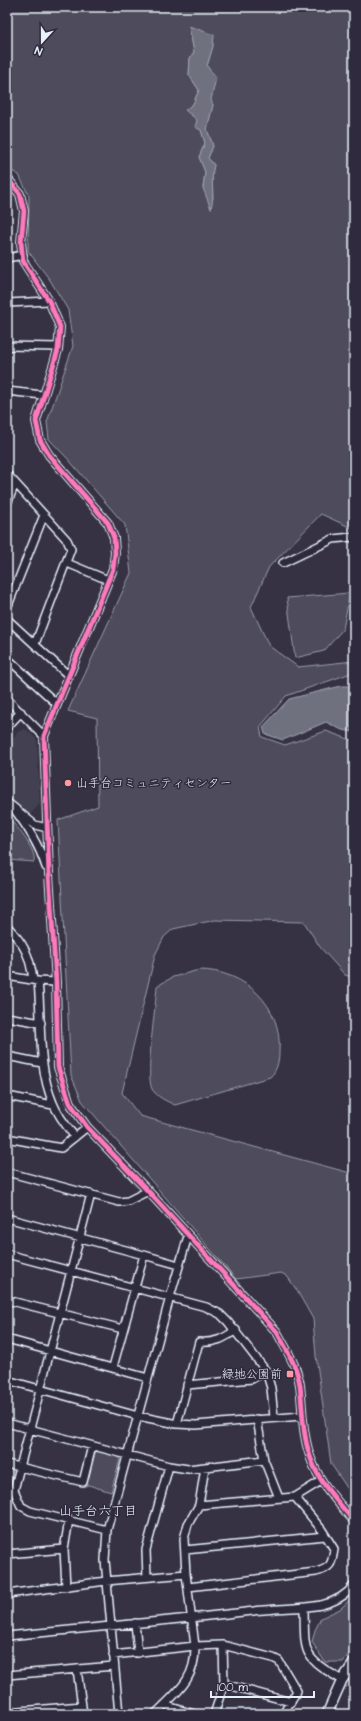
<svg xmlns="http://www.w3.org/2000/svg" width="361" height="1721" font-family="'Architects Daughter','Klee One',sans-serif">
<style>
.built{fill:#433f51}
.green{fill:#4d4b5c;stroke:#9a9eaa;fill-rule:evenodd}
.water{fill:#70717f;stroke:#a0a4af}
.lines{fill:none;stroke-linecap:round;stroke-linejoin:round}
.minor-casing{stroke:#e8f1f8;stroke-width:10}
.major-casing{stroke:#e8f1f8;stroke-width:12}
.minor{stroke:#2f2a3d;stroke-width:7}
.major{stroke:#2f2a3d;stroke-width:9}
.cycleway-casing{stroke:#2f2a3d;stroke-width:8}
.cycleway{stroke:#fd7abc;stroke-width:5}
.poi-dot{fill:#ff9aa2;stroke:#2f2a3d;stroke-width:1.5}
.labels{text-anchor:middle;stroke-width:3;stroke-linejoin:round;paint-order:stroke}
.poi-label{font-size:12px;fill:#e8f1f8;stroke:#2f2a3d;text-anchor:start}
.neighbourhood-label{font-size:13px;fill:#e8f1f8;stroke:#2f2a3d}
</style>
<rect width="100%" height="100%" fill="#363244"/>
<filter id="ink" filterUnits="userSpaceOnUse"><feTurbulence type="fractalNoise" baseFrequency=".025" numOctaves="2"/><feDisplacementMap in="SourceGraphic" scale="8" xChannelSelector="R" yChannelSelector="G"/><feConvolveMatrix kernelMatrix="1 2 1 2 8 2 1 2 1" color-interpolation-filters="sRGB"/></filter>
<g filter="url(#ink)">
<path class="built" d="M24 729 27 730 37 740 40 804 30 814 22 810 7 795V744L18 732Z"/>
<path class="green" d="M7 7H354V529L321 514 269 567 251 607 269 646 298 667 354 661V672L286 696 260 727 262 737 285 745 326 731 354 741V978L345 975 320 947 304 922 215 920 173 929 164 937 155 955 122 1093 140 1116 354 1174 353 1263 354 1270V1498L331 1464 316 1356 313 1319 296 1289 287 1276 281 1273 236 1279 82 1101 71 1075 58 820 98 806 97 718 68 711 131 573 125 525 68 459 49 439 47 422 73 346 68 310 50 280 28 251 29 196 19 175 7 168ZM189 26 213 46 207 66 213 89 210 100 213 105 207 129 213 146 208 158 214 165 212 173 213 199 203 188 205 172 199 157 205 143 193 104 199 90 189 75 190 58 194 52Z
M350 593 343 629 324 651 295 658 287 598Z
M7 816C15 825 37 849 34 862L7 860Z
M199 970C244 970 283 1005 279 1052 279 1061 277 1071 270 1077L175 1105C166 1101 157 1097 152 1089 145 1075 156 1005 157 986L173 977Z
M94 1448 121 1455 111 1492 85 1484Z
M354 1596V1646L343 1662H325L312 1642 315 1630 321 1618 340 1609Z"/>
<path class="water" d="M189 26 214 35 213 46 207 66 216 78 211 100 213 105 207 129 213 146 208 158 214 165C210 180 215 194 211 209L203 188 205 172 199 157 205 143 201 130 195 127 197 120 185 110 193 104 199 90 189 75 190 58 194 52Z
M341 686H354V732L342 730 326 722 283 740 265 734 263 727 289 699Z"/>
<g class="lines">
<g class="minor-casing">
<path id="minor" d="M7 178 20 194 24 211 21 242 23 261 49 301 60 327 58 350 36 421 40 440 49 455 108 523 114 538 115 553 113 569 44 736 49 874 56 982 58 1067 70 1103 87 1127 148 1191 277 1332C286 1349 297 1366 300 1385 303 1412 302 1438 313 1464 322 1486 339 1503 354 1521
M7 258 23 255
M7 303 49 301
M7 346 58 347
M7 391 42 395
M7 474 67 540 71 549 35 644
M7 504 15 484
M67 563 108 580
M283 563 333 539 352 537 354 539
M7 608 44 515
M7 619 69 676
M7 658 57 704
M7 699 44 736
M7 727 21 712
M7 802 35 825 47 828
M14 809C28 828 39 845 46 867
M7 926C24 944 30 955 33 980
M7 976 38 981 56 982
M38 981C42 1022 37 1065 53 1103 58 1116 67 1127 75 1137
M7 1017 41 1023
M7 1056 42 1063
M7 1096 53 1105
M7 1138 61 1148 87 1127
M7 1172 119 1202 128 1201 148 1191
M91 1194 14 1490 21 1506 30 1511 107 1530
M7 1218 144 1255 179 1265
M7 1254 206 1307 220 1314 228 1322 266 1371 271 1388 274 1417
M7 1300 123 1329
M7 1339 148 1378
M113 1367 144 1255
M7 1380 138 1416 177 1424 196 1425 301 1416
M187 1385 252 1379 266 1371
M257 1419 264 1460 279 1498
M7 1423 169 1466 188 1469 264 1460
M177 1424 199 1342C215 1343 223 1339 236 1330
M7 1464 83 1482 92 1446
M199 1505 295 1497 321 1481
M185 1550 325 1536
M7 1554 64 1549
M147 1577 146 1550 169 1466
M66 1587 64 1549 69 1520
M188 1587 316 1572C331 1568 332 1564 334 1549L322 1530 295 1497
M7 1594 106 1581 186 1574
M304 1608C305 1654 301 1656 342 1680
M135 1623 138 1653
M7 1636C81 1629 154 1622 227 1614 243 1612 259 1610 276 1609 291 1608 306 1608 321 1605 334 1602 346 1596 354 1585
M223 1645 224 1684 291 1702
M113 1655 195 1646 223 1645 273 1658 279 1661 297 1691 283 1714
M77 1669 83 1714
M7 1675 114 1666
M164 1705 194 1714
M7 1712 82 1706
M119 1714 105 1560 107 1530 170 1297 188 1236
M155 1714C177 1692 196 1680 195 1646L186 1574 184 1539 188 1524 199 1505 205 1467
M214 1714 224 1684"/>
</g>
<g class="major-casing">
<path id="major" d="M327 1714 342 1680 354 1663"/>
</g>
<use href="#minor" class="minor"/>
<use href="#major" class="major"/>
<g class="cycleway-casing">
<path id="cycleway" d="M7 178 20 194 24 211 21 242 23 261 49 301 60 327 58 350 36 421 40 440 49 455 108 523 114 538 115 553 113 569 44 736 49 874 56 982 58 1067 70 1103 87 1127 148 1191 277 1332C286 1349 297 1366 300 1385 303 1412 302 1438 313 1464 322 1486 339 1503 354 1521"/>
</g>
<use href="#cycleway" class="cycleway"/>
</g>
</g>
<g class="poi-dot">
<circle cx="68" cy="783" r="4"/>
<rect x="286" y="1370" width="8" height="8" rx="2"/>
</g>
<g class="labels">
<g class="poi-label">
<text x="76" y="787">山手台コミュニティセンター</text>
<text x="282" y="1378" text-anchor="end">緑地公園前</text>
</g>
<g class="neighbourhood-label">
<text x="98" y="1515">山手台六丁目</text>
</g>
</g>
<rect width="361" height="1721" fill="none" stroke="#2f2a3d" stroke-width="24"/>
<rect x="12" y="12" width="337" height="1697" fill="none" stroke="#e8f1f8" stroke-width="1.5" filter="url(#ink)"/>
<g transform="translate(42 42) rotate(201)" stroke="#2f2a3d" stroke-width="3" paint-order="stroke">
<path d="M0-3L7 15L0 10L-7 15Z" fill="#e8f1f8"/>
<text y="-6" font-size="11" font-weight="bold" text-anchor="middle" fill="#e8f1f8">N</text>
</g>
<path d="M211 1691v6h103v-6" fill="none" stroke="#e8f1f8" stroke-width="2"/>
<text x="217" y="1691" font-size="12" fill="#e8f1f8" stroke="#2f2a3d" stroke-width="3" paint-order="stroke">100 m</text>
</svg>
